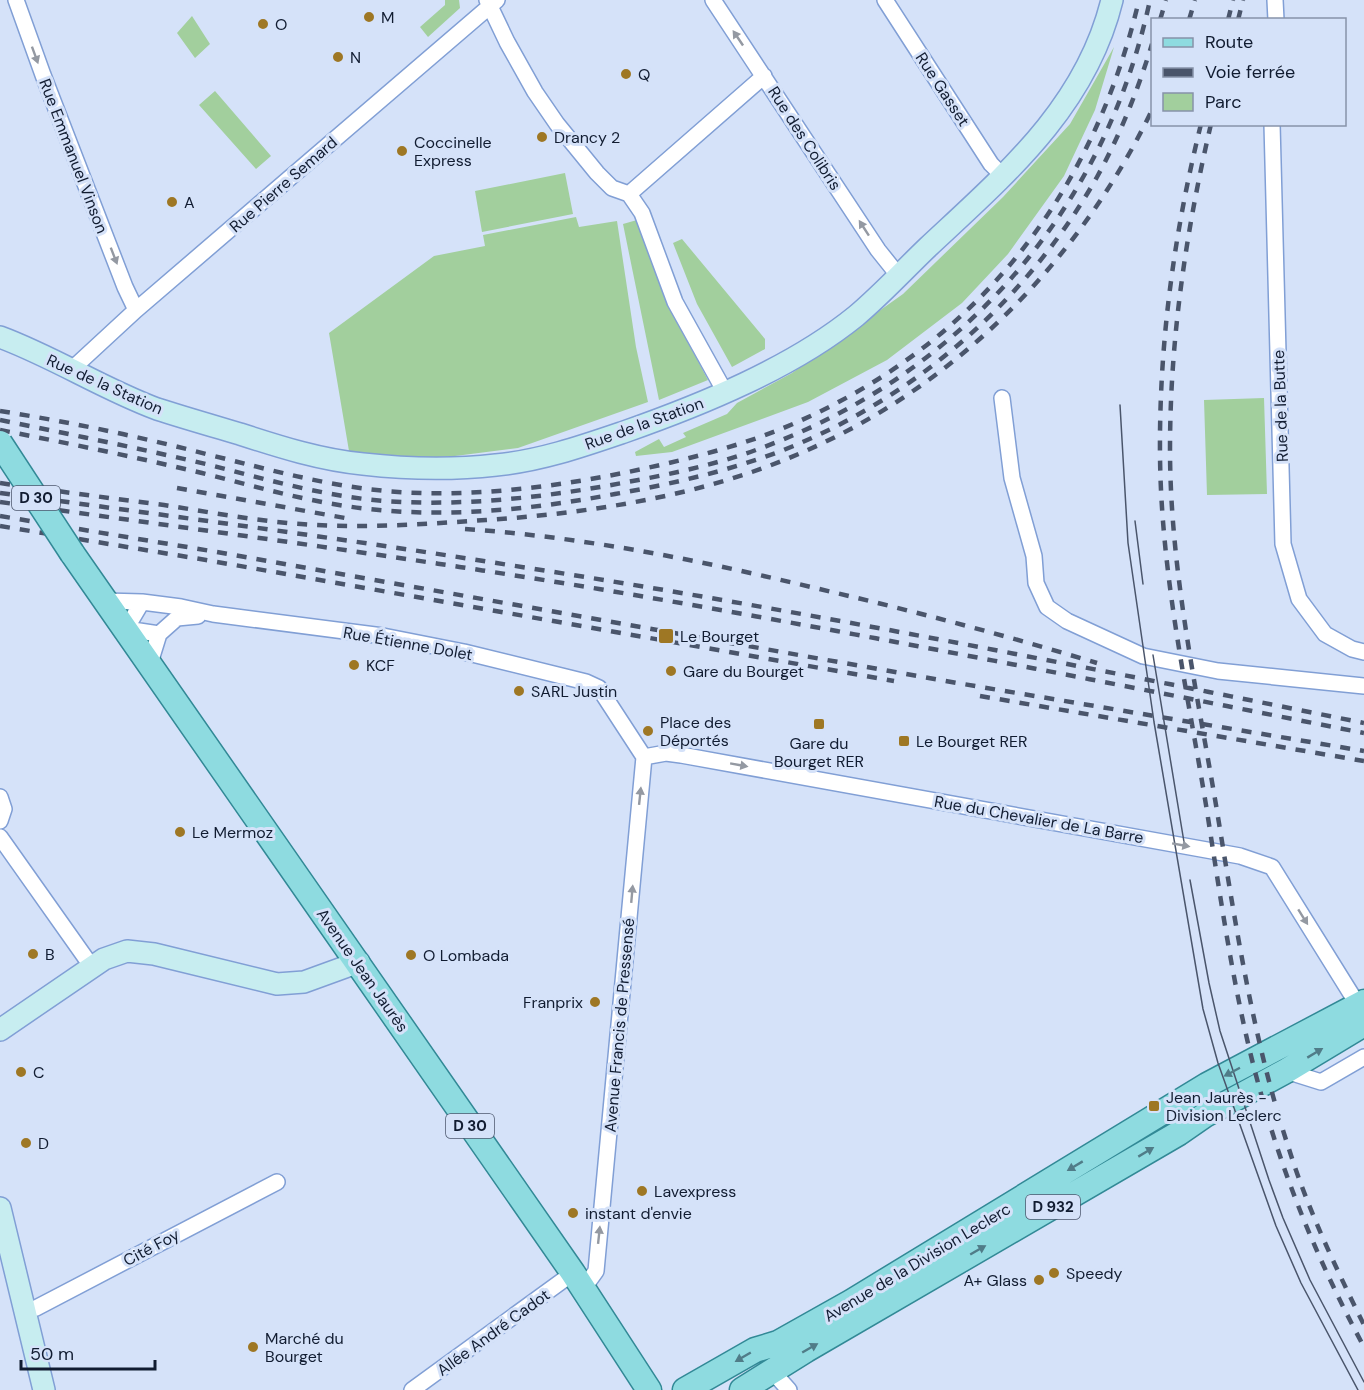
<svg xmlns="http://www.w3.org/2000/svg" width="1364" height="1390" font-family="'DM Sans',sans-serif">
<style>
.green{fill:#a2cf9d}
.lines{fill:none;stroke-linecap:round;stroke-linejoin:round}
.street-casing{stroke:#819fd5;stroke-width:18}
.secondary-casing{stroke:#819fd5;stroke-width:24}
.primary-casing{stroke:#328996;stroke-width:27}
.street{stroke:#fff;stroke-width:15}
.secondary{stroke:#c7edf0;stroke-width:21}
.primary{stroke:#8edbe0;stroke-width:24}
.tram{stroke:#4a556b;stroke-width:1.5}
.rail{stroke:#4a556b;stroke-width:4.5;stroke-dasharray:10 10;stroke-linecap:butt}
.primary-bridge-casing{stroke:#328996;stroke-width:27;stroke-linecap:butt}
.primary-bridge{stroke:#8edbe0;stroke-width:24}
.oneway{fill:#9499a2}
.oneway2{fill:#507c88}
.poi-dot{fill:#9e7724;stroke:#d5e2f9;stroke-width:2}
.labels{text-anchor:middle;stroke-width:6;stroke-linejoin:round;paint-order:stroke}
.shield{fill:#d5e2f9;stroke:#4c576d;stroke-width:1.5}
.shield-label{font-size:15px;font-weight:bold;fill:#111c31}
.poi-label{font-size:16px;fill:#111c31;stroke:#d5e2f9;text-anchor:start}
.street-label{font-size:16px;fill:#111c31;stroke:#d5e2f9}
</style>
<rect width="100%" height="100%" fill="#d5e2f9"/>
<path class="green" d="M445 0H459L460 8 428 37 420 27 445 5Z
M192 16 210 44 195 58 177 33Z
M1114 47 1095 110 1064 176 1008 254 962 303 887 360 808 402 672 452 636 456 635 452 659 439 664 447 686 437 683 433 727 414 737 403 792 373 903 294 1003 197 1070 124Z
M215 91 271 156 256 169 199 105Z
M565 173 573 214 482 232 475 191Z
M576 217 579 227 617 221 636 347 648 402 518 448 455 456 407 459 349 451 329 333 434 256 485 246 483 235Z
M637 220 671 310 708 380 659 400 623 224Z
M682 239 765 339V349L732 367 697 304 673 243Z
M1264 398 1267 494 1207 495 1204 400Z"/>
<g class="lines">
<g class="street-casing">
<path id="street" d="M16 0 43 75 125 287 136 310
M487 0 507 42 535 92 557 124 597 173 612 188 629 194 642 213 675 302 725 392
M713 0 878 250 898 275
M885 0 991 164 1003 176
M1275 0 1276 20
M1272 124 1283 544 1299 599 1325 634 1352 649 1364 652
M629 194 764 76
M71 370 136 310 497 0
M1002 398 1012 478 1034 556 1036 583 1047 607 1067 621 1143 656 1218 671 1364 686
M105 601 142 602 181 607 213 614 383 636 464 652 586 682 599 688 644 757
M142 602 126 629 159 634
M150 663 159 634 177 618 198 616
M644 757 666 753 681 755 1240 856 1272 867 1358 1005
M0 797 4 809 0 821
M0 837 92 967
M1286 1071 1321 1082 1364 1057
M583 1289 596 1271 644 757
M25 1310 36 1308 277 1182
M772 1371 789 1390
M412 1390 573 1273"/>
</g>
<g class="secondary-casing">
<path id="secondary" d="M0 337C54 357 103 389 157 409 185 418 213 426 240 434 280 447 321 460 363 464 407 469 452 470 496 465 540 461 583 446 624 432 701 405 792 368 856 316 881 295 904 270 928 247 1005 175 1086 107 1112 0
M0 1030 104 959 127 951 154 954 277 984 304 982 359 962
M0 1208 44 1390"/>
</g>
<g class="primary-casing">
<path id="primary" d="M72 553 573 1273 649 1390
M685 1390 755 1350 778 1343 851 1302 1207 1085 1364 1002
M742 1390 806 1350 1179 1133 1205 1115 1286 1071 1364 1024"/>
</g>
<use href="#street" class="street"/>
<use href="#secondary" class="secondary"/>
<use href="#primary" class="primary"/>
<path class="tram" d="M1120 405 1128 543 1154 722 1203 1009 1218 1063 1276 1226 1301 1283 1358 1390
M1135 521 1143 584
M1153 655 1184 842
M1190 880 1209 983 1220 1031 1269 1180 1283 1218 1310 1280 1364 1382"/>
<path class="rail" d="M1160 20 1166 0
M1189 20 1195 0
M1228 20 1233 0
M1238 20 1243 0
M1201 124C1174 233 1159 344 1160 455 1161 573 1187 690 1206 805 1221 900 1234 997 1260 1090 1284 1180 1320 1265 1364 1347
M1211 124C1186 231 1170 339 1170 449 1170 568 1196 687 1216 805 1235 920 1252 1037 1289 1149 1308 1210 1336 1268 1364 1325
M0 411C70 422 141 437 210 455 271 470 323 485 386 491 466 498 549 488 628 472 680 461 731 449 781 429 973 350 1092 199 1139 0
M0 420C69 434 137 448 206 464 265 479 323 496 384 501 457 506 529 499 600 487 656 477 711 467 764 447 964 372 1105 209 1150 0
M0 430C67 443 135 457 202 473 258 487 311 503 369 509 451 518 535 509 615 494 672 484 728 471 781 451 914 399 1027 301 1097 177 1120 135 1138 90 1152 44
M0 483C55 491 109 498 164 505 209 512 255 521 301 524 362 529 425 524 486 520 575 514 667 501 752 472 930 411 1071 278 1152 110
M177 488 345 518
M0 493C170 516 340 538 509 565 796 609 1080 666 1364 723
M0 502C200 530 400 556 599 589 855 632 1109 683 1364 733
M0 516 211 551 957 683 1364 751
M0 526 206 560 894 681
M465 529C583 537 699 560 815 588 910 610 1004 635 1097 663
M980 696 1364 761"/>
<g class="primary-bridge-casing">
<path id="primary-bridge" d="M0 443 72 553"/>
</g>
<use href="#primary-bridge" class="primary-bridge"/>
</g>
<defs><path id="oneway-solid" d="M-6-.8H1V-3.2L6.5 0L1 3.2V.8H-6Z" transform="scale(1.5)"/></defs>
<g class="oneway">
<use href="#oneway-solid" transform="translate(738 38) rotate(-124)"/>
<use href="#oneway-solid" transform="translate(35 55) rotate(70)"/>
<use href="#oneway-solid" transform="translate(864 228) rotate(-123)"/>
<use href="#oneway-solid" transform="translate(114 256) rotate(69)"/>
<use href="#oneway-solid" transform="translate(739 765) rotate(10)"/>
<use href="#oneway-solid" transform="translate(640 796) rotate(-84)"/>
<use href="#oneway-solid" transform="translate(1181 845) rotate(10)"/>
<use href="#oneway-solid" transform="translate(632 894) rotate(-85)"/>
<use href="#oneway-solid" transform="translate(1303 917) rotate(58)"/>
<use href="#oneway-solid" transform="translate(599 1235) rotate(-84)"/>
</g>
<g class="oneway2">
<use href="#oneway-solid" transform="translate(1315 1053) rotate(-31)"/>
<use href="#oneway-solid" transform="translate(1232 1072) rotate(152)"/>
<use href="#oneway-solid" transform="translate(1146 1152) rotate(-31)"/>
<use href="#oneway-solid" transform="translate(1075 1166) rotate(149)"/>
<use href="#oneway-solid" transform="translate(978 1250) rotate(-30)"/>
<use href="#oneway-solid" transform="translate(810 1348) rotate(-30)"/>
<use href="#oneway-solid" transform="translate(743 1357) rotate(150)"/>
</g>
<g class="poi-dot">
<circle cx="369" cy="17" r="6"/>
<circle cx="263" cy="24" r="6"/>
<circle cx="338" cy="57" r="6"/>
<circle cx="626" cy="74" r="6"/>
<circle cx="542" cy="137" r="6"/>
<circle cx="402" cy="151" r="6"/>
<circle cx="172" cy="202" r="6"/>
<rect x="658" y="628" width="16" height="16" rx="3"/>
<circle cx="354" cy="665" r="6"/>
<circle cx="671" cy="671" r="6"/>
<circle cx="519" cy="691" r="6"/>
<rect x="813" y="718" width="12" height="12" rx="3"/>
<circle cx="648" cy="731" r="6"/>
<rect x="898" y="735" width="12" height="12" rx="3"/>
<circle cx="180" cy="832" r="6"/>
<circle cx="33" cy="954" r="6"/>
<circle cx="411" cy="955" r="6"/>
<circle cx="595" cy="1002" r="6"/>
<circle cx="21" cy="1072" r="6"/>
<rect x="1148" y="1100" width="12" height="12" rx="3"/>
<circle cx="26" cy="1143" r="6"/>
<circle cx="642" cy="1191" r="6"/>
<circle cx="573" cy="1213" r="6"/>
<circle cx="1054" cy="1273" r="6"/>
<circle cx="1039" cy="1280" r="6"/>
<circle cx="253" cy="1347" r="6"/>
</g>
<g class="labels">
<g class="shield">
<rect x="12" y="486" width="48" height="24" rx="4.5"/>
<rect x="446" y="1114" width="48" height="24" rx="4.5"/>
<rect x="1026" y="1195" width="54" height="24" rx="4.5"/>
</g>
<g class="shield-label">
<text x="36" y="503">D 30</text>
<text x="470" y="1131">D 30</text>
<text x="1053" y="1212">D 932</text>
</g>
<g class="poi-label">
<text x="381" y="23">M</text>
<text x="275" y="30">O</text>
<text x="350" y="63">N</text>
<text x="638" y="80">Q</text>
<text x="554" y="143">Drancy 2</text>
<text x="414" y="148">Coccinelle<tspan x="414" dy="18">Express</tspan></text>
<text x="184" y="208">A</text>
<text x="680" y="642">Le Bourget</text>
<text x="366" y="671">KCF</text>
<text x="683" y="677">Gare du Bourget</text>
<text x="531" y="697">SARL Justin</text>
<text x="660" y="728">Place des<tspan x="660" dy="18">Déportés</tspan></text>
<text x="916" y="747">Le Bourget RER</text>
<text x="819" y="749" text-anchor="middle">Gare du<tspan x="819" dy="18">Bourget RER</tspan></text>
<text x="192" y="838">Le Mermoz</text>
<text x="45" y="960">B</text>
<text x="423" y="961">O Lombada</text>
<text x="583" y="1008" text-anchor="end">Franprix</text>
<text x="33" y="1078">C</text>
<text x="1166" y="1103">Jean Jaurès -<tspan x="1166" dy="18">Division Leclerc</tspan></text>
<text x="38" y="1149">D</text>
<text x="654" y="1197">Lavexpress</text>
<text x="585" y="1219">instant d'envie</text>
<text x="1066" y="1279">Speedy</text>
<text x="1027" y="1286" text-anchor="end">A+ Glass</text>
<text x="265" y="1344">Marché du<tspan x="265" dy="18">Bourget</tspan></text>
</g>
<g class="street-label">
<text transform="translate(943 89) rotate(57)" y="6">Rue Gasset</text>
<text transform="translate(805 138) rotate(57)" y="6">Rue des Colibris</text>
<text transform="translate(74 156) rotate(69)" y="6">Rue Emmanuel Vinson</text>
<text transform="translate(283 184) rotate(-41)" y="6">Rue Pierre Semard</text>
<text transform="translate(105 384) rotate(24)" y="6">Rue de la Station</text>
<text transform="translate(1280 406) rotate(-92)" y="6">Rue de la Butte</text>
<text transform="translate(644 423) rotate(-20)" y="6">Rue de la Station</text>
<text transform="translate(408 643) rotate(10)" y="6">Rue Étienne Dolet</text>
<text transform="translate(1039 819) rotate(10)" y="6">Rue du Chevalier de La Barre</text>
<text transform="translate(363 970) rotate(55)" y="6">Avenue Jean Jaurès</text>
<text transform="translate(619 1025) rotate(-85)" y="6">Avenue Francis de Pressensé</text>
<text transform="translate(151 1247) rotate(-28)" y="6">Cité Foy</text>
<text transform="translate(917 1262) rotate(-31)" y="6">Avenue de la Division Leclerc</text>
<text transform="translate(493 1332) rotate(-36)" y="6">Allée André Cadot</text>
</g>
</g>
<rect x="1151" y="18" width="195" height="108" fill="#d5e2f9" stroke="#8793a9" stroke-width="1.5"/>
<rect x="1163" y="38" width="30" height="9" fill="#8edbe0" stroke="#8793a9" stroke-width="1.5"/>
<text x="1205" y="48" font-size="18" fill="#111c31">Route</text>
<rect x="1163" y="68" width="30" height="9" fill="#4a556b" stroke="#8793a9" stroke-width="1.5"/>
<text x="1205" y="78" font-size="18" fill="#111c31">Voie ferrée</text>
<rect x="1163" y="93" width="30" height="18" fill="#a2cf9d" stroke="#8793a9" stroke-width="1.5"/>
<text x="1205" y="108" font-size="18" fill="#111c31">Parc</text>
<path d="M21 1360v9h134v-9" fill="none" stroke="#111c31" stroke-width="3"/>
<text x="30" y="1360" font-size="18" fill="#111c31" stroke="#d5e2f9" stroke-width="4.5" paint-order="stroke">50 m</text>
</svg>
